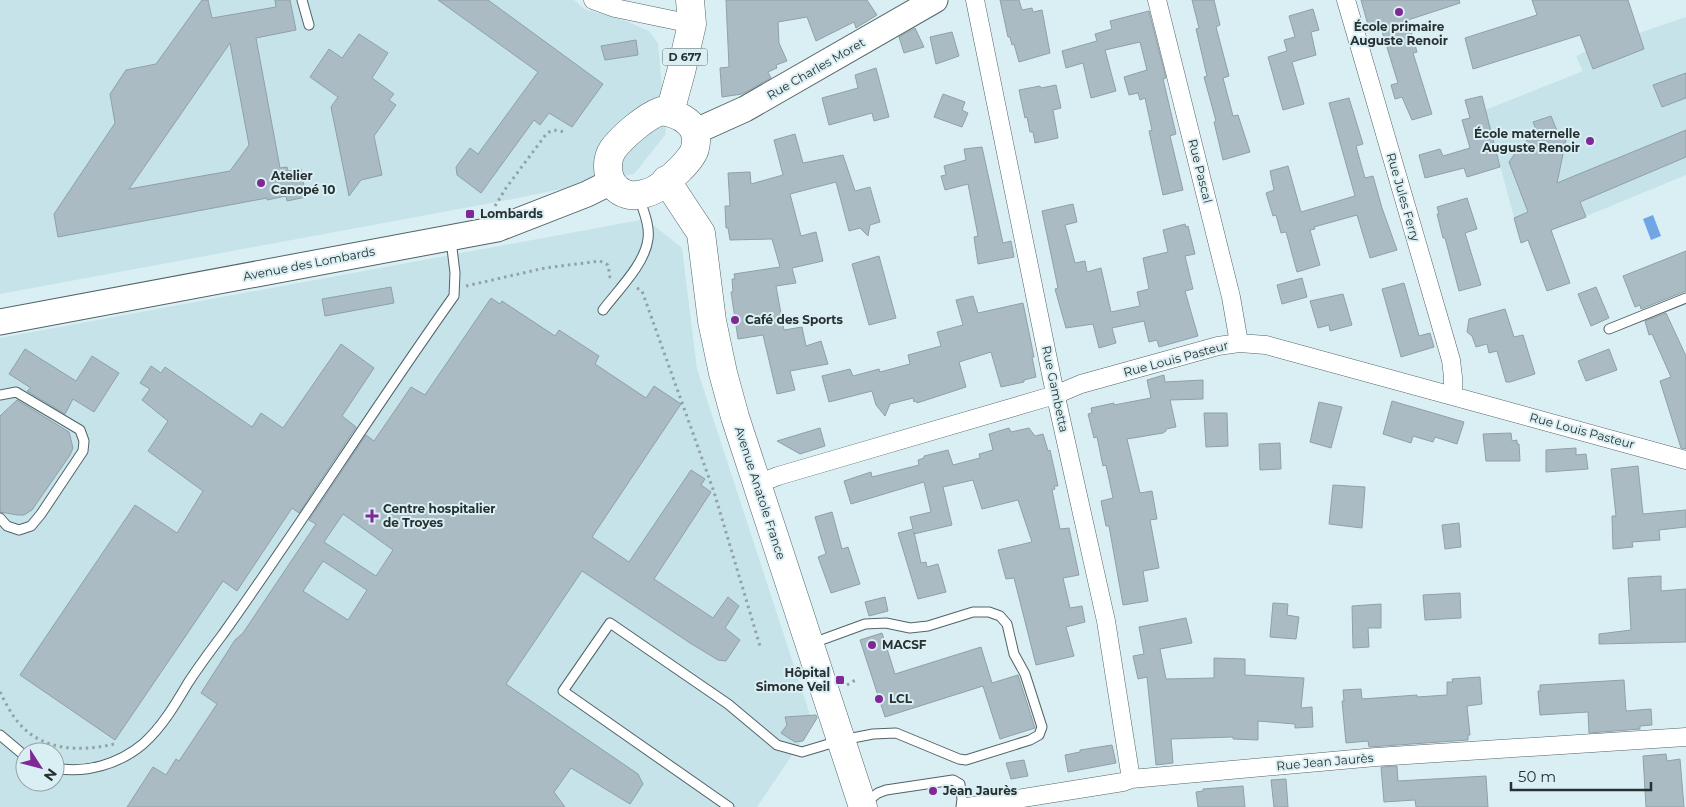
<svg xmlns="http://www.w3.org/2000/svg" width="1686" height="807" font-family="Montserrat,sans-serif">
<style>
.built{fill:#c5e3e9;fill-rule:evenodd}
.water{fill:#71a6e6}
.building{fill:#aabbc4;stroke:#8fa0a9;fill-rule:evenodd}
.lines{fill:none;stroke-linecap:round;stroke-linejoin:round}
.lane-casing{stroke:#516468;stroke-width:11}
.street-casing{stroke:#516468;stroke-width:19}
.secondary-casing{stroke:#516468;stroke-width:27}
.primary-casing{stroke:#516468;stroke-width:29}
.path{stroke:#92a2a5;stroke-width:3;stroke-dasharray:2.5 4;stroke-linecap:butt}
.lane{stroke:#fff;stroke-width:9}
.street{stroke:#fff;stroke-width:18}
.secondary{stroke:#fff;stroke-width:25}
.primary{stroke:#fff;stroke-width:28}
.poi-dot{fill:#7f2997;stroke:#daeff3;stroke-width:2}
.labels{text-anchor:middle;stroke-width:4;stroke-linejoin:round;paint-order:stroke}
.shield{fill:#daeff3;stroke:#5d696b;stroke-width:1}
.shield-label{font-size:11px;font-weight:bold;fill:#283031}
.poi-label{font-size:12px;font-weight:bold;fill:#283031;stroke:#daeff3;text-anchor:start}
.street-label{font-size:12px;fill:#283031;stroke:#daeff3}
</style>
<rect width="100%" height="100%" fill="#daeff3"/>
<path class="built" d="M0 0H574L584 9 626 21 649 31 658 43 666 134 634 174 513 199 0 294Z
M1686 17V175L1521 243 1485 110 1583 71 1576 56 1586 51Z
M646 219 682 248 697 369 813 724 757 807H0V338ZM25 752H55V782H25Z"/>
<path class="water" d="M1653 215 1661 236 1651 240 1643 219Z"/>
<path class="building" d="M202 0H208L212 18 276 7 275 0H290L296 30 256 38 280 168 287 167 288 171 301 169 306 197 287 201 286 196 267 200V198L58 237 54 214 115 123 110 94 126 70 156 64ZM230 43 249 145 230 171 129 189Z
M438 0H488L603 84 572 127 549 113 540 125 534 120 481 193 457 175 456 167 470 148 478 154 538 72Z
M726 0H867L877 15 856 28 854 22 816 41 807 17 778 22 779 43 787 61 776 65 777 68 768 72 771 78 746 92 742 94 722 97 720 68 729 67Z
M1000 0H1019L1022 10 1032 8 1033 12 1042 10 1050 53 1019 62 1014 44 1012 45 1010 37H1008Z
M1192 0H1214L1220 25 1216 27 1229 76 1223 78 1233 116 1238 115 1250 152 1223 160 1214 122 1216 121 1204 77 1207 76 1196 29 1199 28Z
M1361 0H1459L1460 3 1408 20 1417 52 1413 53 1432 114 1412 120 1402 97 1395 99 1391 85 1398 83 1381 28 1370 32Z
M1532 0H1628L1644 49 1593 69 1580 35 1473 69 1465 38 1537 15Z
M1313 9 1319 30 1311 32 1316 55 1292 62 1304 104 1283 110 1268 57 1287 51 1284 40 1295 37 1289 16Z
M1149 11 1166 78 1163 79 1176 134 1170 136 1183 190 1163 195 1149 131 1152 130 1145 98 1140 100 1138 93 1129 95 1124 77 1147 70 1140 42 1105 50 1116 91 1091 98 1083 63 1066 68 1062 51 1097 41 1095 34 1112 29 1110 21Z
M915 28 924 47 904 53 899 37Z
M952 32 959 56 936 64 930 37Z
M359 34 388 53 372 78 394 94 389 100 396 105 374 136 382 175 361 180 349 196 331 107 338 97 310 77 329 49 342 58Z
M636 40 638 55 605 60 601 46Z
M876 68 889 117 874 121 872 113 829 125 822 98 858 88 855 75Z
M1686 73V98L1662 107 1653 85Z
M1056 85 1061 108 1053 110 1058 138 1035 143 1033 132H1030L1027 117 1025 118 1019 90 1040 86 1041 88Z
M943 94 965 102 962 110 968 113 962 127 934 117Z
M1482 96 1500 167 1467 177 1464 168 1425 178 1419 155 1440 149 1443 156 1470 148 1462 120 1470 118 1465 100Z
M1349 98 1363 144 1356 146 1365 178 1373 176 1382 208 1397 250 1370 258 1357 215 1314 227 1315 229 1310 230 1320 265 1297 272 1286 232 1281 233 1276 215 1273 216 1266 193 1274 190 1270 171 1288 166 1301 212 1355 196 1329 103Z
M1551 116 1560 138 1567 135 1557 183 1686 130V157L1580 202 1586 217 1551 230 1570 283 1547 291 1528 240 1521 243 1514 218 1528 212 1509 162 1521 145 1529 139 1528 136 1537 132 1533 122Z
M795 134 803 163 843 155 855 191 870 187 880 222 870 225 868 236 860 228 849 231 836 182 790 194 801 236 816 232 823 261 792 268 796 283 776 286 784 330 802 327 806 346 821 341 828 364 790 371 795 390 777 394 763 335 738 339 731 292H733L732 279H735L734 274 780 267 772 239 730 240 728 228H726L725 206H730L728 173 750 172 751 184 783 175 774 140Z
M982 147 1003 243 1011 241 1014 257 978 264 974 237 978 236 968 184 945 190 941 176 946 175 944 166 966 160 964 149Z
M1467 198 1477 229 1465 233 1481 285 1459 291 1445 238H1443L1437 214H1439L1437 207Z
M1073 204 1077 222 1065 225 1075 263 1085 261 1087 272 1101 268 1111 312 1140 306 1137 292 1149 289 1143 258 1168 252 1163 230 1185 224 1186 227 1188 226 1195 254 1185 256 1193 289 1185 291 1198 336 1159 347 1157 340 1149 342 1144 321 1112 328 1116 343 1099 348 1093 324 1066 328 1055 289 1058 288 1042 211Z
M1686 251V291L1641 309 1640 305 1635 307 1623 276Z
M879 256 896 318 869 325 852 264Z
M1302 278 1307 297 1282 304 1277 285Z
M1404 283 1419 336 1430 333 1434 347 1401 357 1382 289Z
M391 287 394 303 325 316 322 299Z
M1596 287 1609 318 1591 326 1578 294Z
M1343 294 1352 325 1330 331 1329 325 1318 328 1310 301Z
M973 296 978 313 1023 303 1034 357H1032L1036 377 1024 380V382L1001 387 991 352 959 362 966 387 917 403 916 401 914 402 913 398 890 404 885 416 876 405 872 391 829 402 822 376 850 369 853 376 879 369 880 372 910 364 908 355 941 346 937 332 963 325 956 300Z
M491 298 500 304 502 301 555 336 559 330 599 356 595 364 646 398 654 386 681 404 592 537 629 562 691 470 705 479 701 485 711 492 654 579 713 618 728 597 739 606 725 628 740 640 726 661 718 660 690 643 582 571 506 684 638 774 643 784 630 804 571 768 554 792 565 807H127L153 767 166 775 176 759 179 761 217 704 201 693 235 640 243 633 316 524 309 520 366 435 374 441 411 387 425 395ZM343 514 393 550 376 576 324 542ZM323 561 367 590 348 620 303 591Z
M1505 309 1514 337 1523 335 1535 374 1510 382H1506L1497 351 1489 353 1487 344 1476 347 1472 336 1467 332 1469 319Z
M1666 313 1686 356V449L1681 448 1660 381 1671 377 1652 334 1649 335 1645 321Z
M341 344 374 368 342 416 356 427 299 513 292 508 237 591 223 581 115 740 20 675 135 505 177 533 203 491 148 451 168 421 142 400 150 389 140 383 151 366 161 373 165 367 252 427 261 413 283 428Z
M25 349 76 381 92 356 119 373 94 412 73 399 65 414 27 391 31 388 9 374Z
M1609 349 1617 370 1586 381 1578 361Z
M1164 375 1165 382 1203 380V399L1170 400 1176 427 1166 429V431L1163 433 1127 439 1140 493 1152 491 1157 519 1150 520 1159 568 1143 571 1148 601 1123 605 1109 526H1106L1101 501 1113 498 1106 465 1103 466 1097 437 1094 438 1088 414 1092 413 1091 408 1114 403V405L1151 398 1147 380Z
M17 400 69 432 73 448 70 455 32 510 24 515H18L0 512V416Z
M1392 401 1464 422 1457 444 1435 437 1433 442 1413 436 1411 443 1383 434Z
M1319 402 1342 407 1331 448 1310 442Z
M1204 413H1227L1228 446 1206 447Z
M820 428 825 446 800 454 777 441Z
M1009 428 1011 432 1029 428 1035 436 1043 434 1048 451 1050 450 1058 486H1054L1055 489 1052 490 1060 529 1069 528 1079 575 1063 578 1070 608 1082 606 1085 622 1066 627 1074 656 1036 665 1014 578 1006 579 998 550 1032 542 1018 500 982 509 973 480 943 487 952 525 914 534V532L921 563 926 562 927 567 938 564 946 592 918 599 898 533 913 529 910 517 931 512 924 482 851 504 844 481 871 472 872 477 919 465 918 460 924 458V456L948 450 953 465 980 458 979 454 993 450 989 434Z
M1511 433 1512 441 1517 440V444H1519L1520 461H1486L1483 434Z
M1280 443 1281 469 1260 470 1259 444Z
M1576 448V455L1586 454 1588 469 1546 472V450Z
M1638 466 1643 514 1686 510V527L1659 530 1660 540 1632 542 1633 547 1613 549 1612 516H1616L1611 469Z
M1333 485 1365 487 1362 528 1329 524Z
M832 512 842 549 848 547 860 584 831 593 818 557 826 554 815 517Z
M1459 523 1461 547 1445 549 1442 525Z
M1661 576V591L1686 589V642L1599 644V634L1631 630 1628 578Z
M1460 593 1461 618 1425 620 1423 595Z
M885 597 888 611 869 616 865 602Z
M1273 603 1288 604 1287 615 1299 617 1296 639 1270 637Z
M1381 604V628H1368L1369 647 1353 648 1352 606Z
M1186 618 1192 643 1160 649 1166 679 1214 678V658L1245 659V675L1304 678 1301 708 1312 707 1313 727 1295 728V724L1258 721V740L1233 739V737L1171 739 1173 763 1156 765 1147 677 1138 679 1133 656 1144 654 1139 627Z
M882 633 895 674 981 647 992 683 1018 675 1035 728 1000 739 983 686 885 717 860 640Z
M1480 677 1482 704 1467 706 1470 735H1468V740L1369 747 1368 741 1346 743 1342 701H1344L1343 690 1361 689 1362 699 1417 695V697L1447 695V682H1453L1452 679Z
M1624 680 1626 711 1651 709 1652 725 1640 726V729L1589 733 1588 712 1540 715 1538 691H1540V685Z
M816 715 817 718 803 741 795 742 781 733 787 725 785 717Z
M1112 745 1116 763 1068 772 1065 755 1080 752V750Z
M1666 754 1667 761 1680 759 1684 807H1646L1643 756Z
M1024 760 1028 776 1011 779 1006 763Z
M1397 766 1398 781 1486 776 1488 807H1416L1415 800 1384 802 1381 767Z
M1286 779 1288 807H1274L1271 780Z
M1243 786 1245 807H1198L1196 792 1203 791V789Z"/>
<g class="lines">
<g class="lane-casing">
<path id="lane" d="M302 0 309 25
M603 310C618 290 645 264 648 239 650 225 643 210 639 197
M1609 329 1686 298
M0 395 16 392 80 430 84 441 83 451 41 514 31 526 19 530 7 526 0 518
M0 735 25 756
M55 768C86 774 119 764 143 744 162 727 175 705 188 683 199 666 211 650 223 634 302 523 375 407 454 296L455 273 451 240
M865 803 878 793 886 790 953 780 960 784 962 799 961 807
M729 807 563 691 610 623 728 704 777 745 802 752 842 740 873 734 896 733 959 759 966 760 1030 740 1039 735 1042 727 1025 674 1014 654 1007 624 1000 616 989 612H973L928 626 910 628 886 623 865 624 813 643"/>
</g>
<g class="street-casing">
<path id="street" d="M593 0 615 8 692 24
M975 0 1052 379 1106 621 1131 779
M1157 0 1231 297 1239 343
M1346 0 1451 360 1453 377V396
M757 484 778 476 1055 395 1081 384 1218 346 1239 343 1266 345 1686 460
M967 807 1123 782 1131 779 1142 778 1376 757 1686 737"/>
</g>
<g class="secondary-casing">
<path id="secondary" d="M694 132 745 109 935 0
M0 322 497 229 587 194 611 182"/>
</g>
<g class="primary-casing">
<path id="primary" d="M661 111C680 114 701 124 695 148 693 160 667 182 656 189 649 193 638 196 630 195 620 193 614 188 610 179 607 169 607 158 613 149 623 136 645 117 661 111Z
M670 112 681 72 692 24 690 0
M666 180 701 233 712 321 723 373 735 417 863 807"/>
</g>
<path class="path" d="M495 206 506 188 547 133 554 130 565 132
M466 286 545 268 600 261 608 265 610 277 613 279
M637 288 642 291 714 492 760 646
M847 685 857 679
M0 692C5 702 11 714 18 722 41 751 81 752 114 744"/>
<use href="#lane" class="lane"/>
<use href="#street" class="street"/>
<use href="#secondary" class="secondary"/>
<use href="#primary" class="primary"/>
</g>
<g class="poi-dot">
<circle cx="1399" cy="12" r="5"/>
<circle cx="1590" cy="141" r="5"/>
<circle cx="261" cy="183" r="5"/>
<rect x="465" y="209" width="10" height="10" rx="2.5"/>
<circle cx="735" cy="320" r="5"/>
<path d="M369.5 508.5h5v5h5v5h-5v5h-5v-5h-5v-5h5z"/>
<circle cx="872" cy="645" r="5"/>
<rect x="835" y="675" width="10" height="10" rx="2.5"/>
<circle cx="879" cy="699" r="5"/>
<circle cx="933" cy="791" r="5"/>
</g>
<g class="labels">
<rect class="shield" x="662.5" y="48.5" width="45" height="17" rx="4"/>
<g class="shield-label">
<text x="685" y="61">D 677</text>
</g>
<g class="poi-label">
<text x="1399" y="31" text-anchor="middle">École primaire<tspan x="1399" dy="14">Auguste Renoir</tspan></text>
<text x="1580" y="138" text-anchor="end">École maternelle<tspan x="1580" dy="14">Auguste Renoir</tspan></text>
<text x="271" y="180">Atelier<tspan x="271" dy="14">Canopé 10</tspan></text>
<text x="480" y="218">Lombards</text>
<text x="745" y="324">Café des Sports</text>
<text x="383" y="513">Centre hospitalier<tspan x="383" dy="14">de Troyes</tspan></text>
<text x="882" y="649">MACSF</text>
<text x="830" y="677" text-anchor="end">Hôpital<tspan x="830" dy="14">Simone Veil</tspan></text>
<text x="889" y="703">LCL</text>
<text x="943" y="795">Jean Jaurès</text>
</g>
<g class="street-label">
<text transform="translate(816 69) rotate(-30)" y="4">Rue Charles Moret</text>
<text transform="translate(1200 171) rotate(76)" y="4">Rue Pascal</text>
<text transform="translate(1403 197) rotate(74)" y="4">Rue Jules Ferry</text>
<text transform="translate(309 264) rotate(-11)" y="4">Avenue des Lombards</text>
<text transform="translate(1176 359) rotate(-15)" y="4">Rue Louis Pasteur</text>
<text transform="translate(1055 389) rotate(78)" y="4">Rue Gambetta</text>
<text transform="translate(1582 431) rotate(15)" y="4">Rue Louis Pasteur</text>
<text transform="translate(760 493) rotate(72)" y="4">Avenue Anatole France</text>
<text transform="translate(1325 762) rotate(-5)" y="4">Rue Jean Jaurès</text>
</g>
</g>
<g transform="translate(40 767) rotate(126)"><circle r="24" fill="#daeff3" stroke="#93a3a5"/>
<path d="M0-4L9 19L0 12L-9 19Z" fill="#7f2997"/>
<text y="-8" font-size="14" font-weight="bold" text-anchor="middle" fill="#283031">N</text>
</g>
<path d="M1511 782v8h140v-8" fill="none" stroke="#283031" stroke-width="2.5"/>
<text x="1518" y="782" font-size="15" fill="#283031" stroke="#daeff3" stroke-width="4" paint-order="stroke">50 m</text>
</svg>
